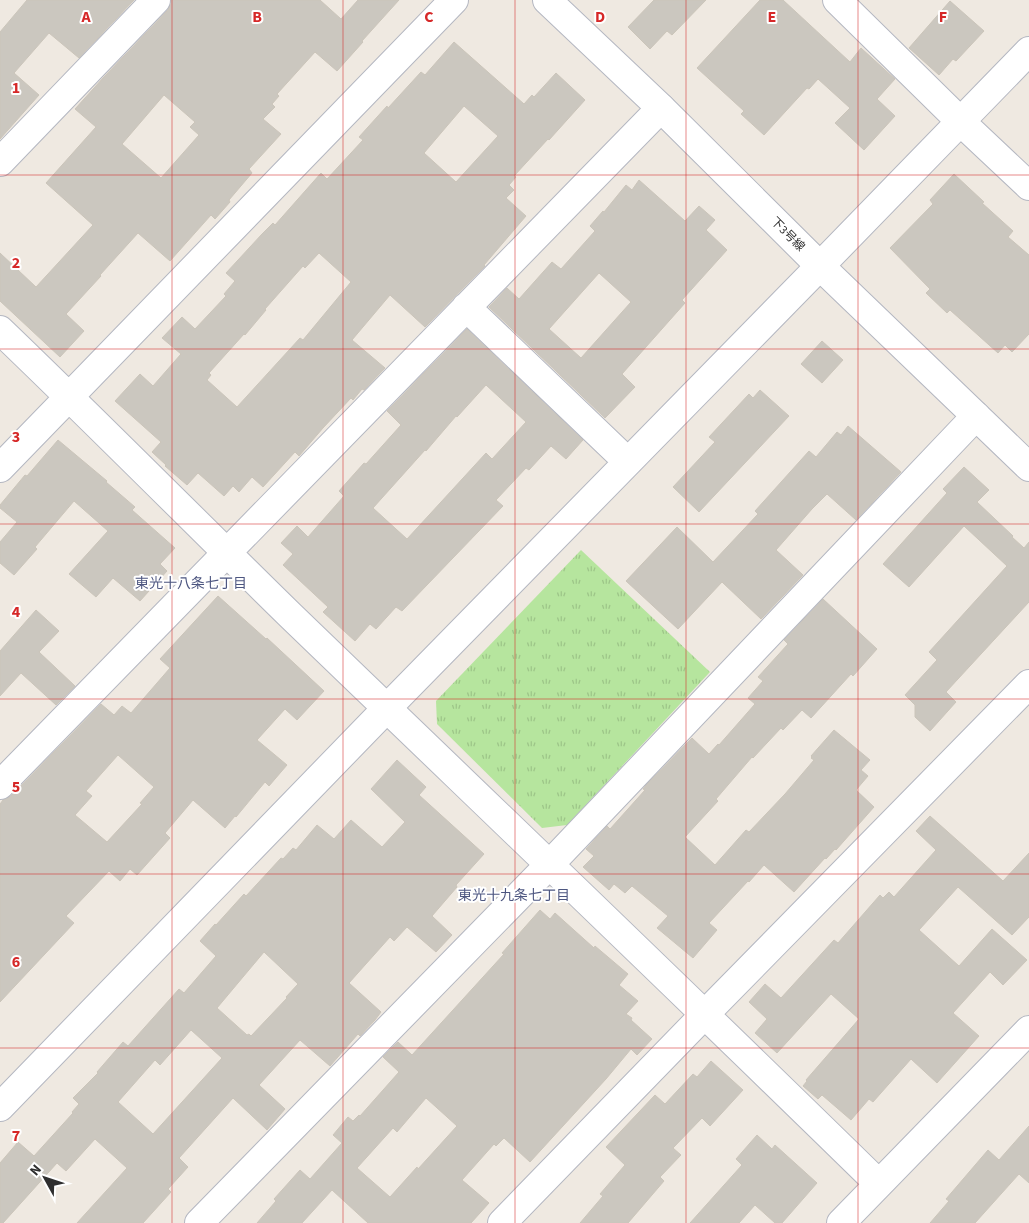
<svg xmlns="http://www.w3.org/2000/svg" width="1029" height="1223" font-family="'Source Sans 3','Noto Sans JP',sans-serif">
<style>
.park{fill:url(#park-tufts)}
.building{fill:#cbc7bf;stroke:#cbc5ba;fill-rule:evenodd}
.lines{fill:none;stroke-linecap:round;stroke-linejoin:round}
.minor-casing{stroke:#b4b7c1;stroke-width:30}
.tertiary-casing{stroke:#b4b7c1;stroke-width:30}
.minor{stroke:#fff;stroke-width:28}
.tertiary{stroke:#fff;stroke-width:28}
.grid{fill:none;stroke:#d62828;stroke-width:1;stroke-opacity:0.55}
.labels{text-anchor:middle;stroke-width:4;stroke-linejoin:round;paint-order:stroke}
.street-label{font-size:12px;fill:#2e2e2e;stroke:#fff}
.neighbourhood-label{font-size:14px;fill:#4d5680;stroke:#fff}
.grid-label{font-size:16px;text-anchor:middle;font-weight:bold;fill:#d62828;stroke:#fff;stroke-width:4;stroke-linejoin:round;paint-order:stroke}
</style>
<defs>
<pattern id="park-tufts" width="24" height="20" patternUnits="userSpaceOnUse" patternTransform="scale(1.25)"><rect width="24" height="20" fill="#b6e59e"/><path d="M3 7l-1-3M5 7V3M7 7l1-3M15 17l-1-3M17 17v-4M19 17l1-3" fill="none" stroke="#9dc588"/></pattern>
</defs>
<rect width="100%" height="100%" fill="#efe9e1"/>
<path class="park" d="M581 550 710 672 567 825 542 828 437 724 436 701Z"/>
<path class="building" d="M27 0H134L79 58 49 33 14 73 39 95 0 139V32Z
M171 0H320L341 19 358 0H399L362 41 363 42 337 71 315 52 277 94 279 96 272 104 275 107 263 119 281 134 249 169 252 173 229 200 230 202 215 219 211 215 170 261 138 233 100 275 101 276 66 314 84 331 60 357 0 301V253L36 287 93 225 46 183 96 127 75 109 103 78 167 11 171 4ZM164 95 195 122 190 127 199 135 161 178 122 144Z
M654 0H706L672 35 667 31 650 49 628 27Z
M760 0H783L850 62 861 48 895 79 877 99 895 116 864 150 835 123 850 108 818 79 809 89 807 88 764 135 741 114 744 111 697 68Z
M950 1 984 31 956 61 953 59 939 75 909 48Z
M454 42 524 104 532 95 534 97 556 73 585 100 549 140 548 139 514 176 516 177 509 185 514 190 506 198 526 216 484 265 485 266 425 327 390 295 352 340 385 368 364 390 362 389 353 400 351 398 323 428 299 456 295 452 263 487 252 477 239 492 233 486 224 496 198 473 187 485 165 466 166 465 152 452 161 442 115 401 140 374 153 386 181 354 162 338 182 317 195 329 226 296 224 294 235 281 226 273 262 234 273 223 275 225 321 173 327 179 363 140 359 137 387 106 388 108 421 72 425 75ZM464 106 498 136 456 182 424 153ZM319 253 351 282 303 340 300 338 237 407 207 380 211 375 209 373 244 334 245 335 266 310 265 309 303 266 305 268Z
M954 174 984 202 982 203 1013 231 1008 237 1029 255V334L1012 352 1005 345 998 353 950 310 947 313 926 293 930 289 890 248 933 204 930 200Z
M639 180 685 221 699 206 715 220 706 230 727 250 682 300 685 303 622 374 635 387 605 418 489 307 507 288 519 299 552 262 561 269 595 231 590 226 603 211 604 212 626 185 632 190ZM599 273 631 302 581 358 549 329Z
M467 329 583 440 566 459 551 446 529 470 526 468 496 500 503 506 402 611 396 607 376 629 370 624 355 641 323 612 328 607 283 565 293 554 281 543 297 526 308 537 344 496 339 491 364 463 366 464 401 425 387 411ZM486 385 526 422 492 459 486 453 407 539 373 508 425 450 426 451 456 416 457 417Z
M822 341 843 360 822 383 801 364Z
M760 390 789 416 699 512 673 487 715 442 709 437 749 394 753 398Z
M848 426 901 472 856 520 827 494 812 509 776 550 803 575 761 619 722 582 678 629 626 581 677 527 713 562 758 514 755 511 809 451 816 457 837 432 841 435Z
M58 440 107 481 106 482 135 507 132 510 175 548 160 564 167 571 140 601 113 578 96 597 69 574 108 531 74 501 35 547 37 549 14 575 0 563V542L17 522 0 508V505L25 475 27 476Z
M964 467 989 490 977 502 1013 536 1012 537 1024 548 1029 542V602L946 692 956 702 930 731 915 717V705L905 695 937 660 929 652 1007 566 964 526 909 587 883 564 947 493 943 489Z
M218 596 266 639 267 638 324 691 297 720 285 709 257 740 287 765 269 786 265 782 236 817 235 816 225 828 193 800 165 833 170 838 137 875 130 869 120 881 109 871 66 916 74 923 0 1002V804L3 800 11 796 101 704 114 715 122 706 131 713 170 668 160 659ZM118 755 154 787 140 803 142 804 107 842 75 815 92 796 86 791Z
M823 599 877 649 853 676 851 674 811 718 802 710 783 730 781 728 753 758 752 757 716 799 718 801 685 837 715 865 746 830 749 832 785 794 814 760 811 758 812 757 811 756 834 730 870 760 861 770 868 776 856 790 874 807 836 850 835 849 826 859 825 858 794 892 764 865 749 882 748 881 709 923 717 930 693 958 657 928 668 916 632 886 625 893 614 884 609 890 583 867 594 856 586 849 607 826 610 829 645 790 643 789 646 785 692 738 709 754 718 744 719 745 755 704 748 698 763 681 758 677 788 644 784 640Z
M36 610 59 631 39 652 75 686 56 705 21 673 0 696V651Z
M397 760 426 787 419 795 484 854 456 885 457 887 432 916 452 935 436 952 407 927 394 941 390 937 349 983 381 1012 375 1020 360 1036 358 1034 330 1066 300 1040 259 1085 285 1109 267 1130 233 1098 179 1158 188 1167 168 1189 171 1192 143 1223H77L127 1168 95 1139 66 1171 57 1163 3 1223H0V1163L18 1142 34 1156 73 1113 72 1112 79 1104 73 1098 98 1073 97 1072 123 1042 128 1046 179 989 184 993 216 956 200 941 215 924 216 925 244 894 246 896 281 858 283 859 293 848 296 850 317 825 334 839 351 820 382 847 405 822 371 789ZM264 952 298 984 286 997 287 998 251 1036 249 1034 247 1035 217 1008ZM191 1030 222 1058 153 1134 118 1102 155 1060 160 1065Z
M930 816 1003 881 1029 853V917L1012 935 958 887 919 930 959 966 992 929 1027 960 1003 985 990 972 953 1013 979 1036 937 1083 911 1059 873 1102 869 1099 851 1120 822 1095 818 1099 803 1086 807 1081 806 1080 859 1019 831 994 777 1053 755 1033 767 1019 749 1002 765 984 781 998 834 940 838 943 880 895 883 898 889 892 894 897 936 850 916 831Z
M540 910 550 919 555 913 594 948 595 946 628 974 619 985 638 1001 626 1014 632 1018 631 1020 652 1039 637 1055 631 1049 606 1079 530 1162 504 1138 496 1146 494 1144 462 1180 489 1203 471 1223H368L332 1190 302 1223H257L276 1201 274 1199 300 1170 310 1179 342 1143 333 1135 348 1117 353 1121 359 1115 360 1116 399 1072 383 1057 398 1042 412 1055 504 954 502 953ZM426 1098 457 1126 418 1169 417 1167 390 1197 357 1168 393 1128 397 1132Z
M711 1061 743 1090 710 1126 702 1118 673 1148 681 1155 660 1177 664 1181 628 1223H580L603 1196 600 1194 625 1165 606 1147 655 1095 665 1104 693 1074 697 1077Z
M1029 1126V1183L1019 1174 975 1223H930L949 1201 946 1199 988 1150 999 1160Z
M757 1135 772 1149 775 1145 817 1183 782 1223H775L755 1205 739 1223H690L742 1165 736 1159Z"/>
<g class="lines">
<g class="minor-casing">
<path id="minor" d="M837 0 961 122 1029 186
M0 162 156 0
M466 307 628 462
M0 330C98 424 193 520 290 615 487 805 684 993 879 1184
M0 468 454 0
M0 785 661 108
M0 1107 387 708 820 266 1029 51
M199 1223 550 864 976 416
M502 1223 705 1014 1029 684
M841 1223 1029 1030"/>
</g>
<g class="tertiary-casing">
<path id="tertiary" d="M547 0 661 108 820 266 1029 467"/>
</g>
<use href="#minor" class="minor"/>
<use href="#tertiary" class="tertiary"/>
</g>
<path class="grid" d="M172 0V1223M343 0V1223M515 0V1223M686 0V1223M858 0V1223M0 175H1029M0 349H1029M0 524H1029M0 699H1029M0 874H1029M0 1048H1029"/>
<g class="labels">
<g class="street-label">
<text transform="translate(788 234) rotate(45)" y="4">下3号線</text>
</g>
<g class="neighbourhood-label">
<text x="191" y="588">東光十八条七丁目</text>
<text x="514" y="900">東光十九条七丁目</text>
</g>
</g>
<g class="grid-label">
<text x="86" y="22">A</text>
<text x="257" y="22">B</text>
<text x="429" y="22">C</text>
<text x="600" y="22">D</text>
<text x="772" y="22">E</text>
<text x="943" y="22">F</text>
<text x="16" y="93">1</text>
<text x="16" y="268">2</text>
<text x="16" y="442">3</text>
<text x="16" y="617">4</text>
<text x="16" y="792">5</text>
<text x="16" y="967">6</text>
<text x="16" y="1141">7</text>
</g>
<g transform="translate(45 1178) rotate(310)" stroke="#ffffff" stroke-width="4" paint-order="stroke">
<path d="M0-4L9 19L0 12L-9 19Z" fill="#2e2e2e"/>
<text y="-8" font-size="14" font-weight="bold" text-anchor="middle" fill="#2e2e2e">N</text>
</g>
</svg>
